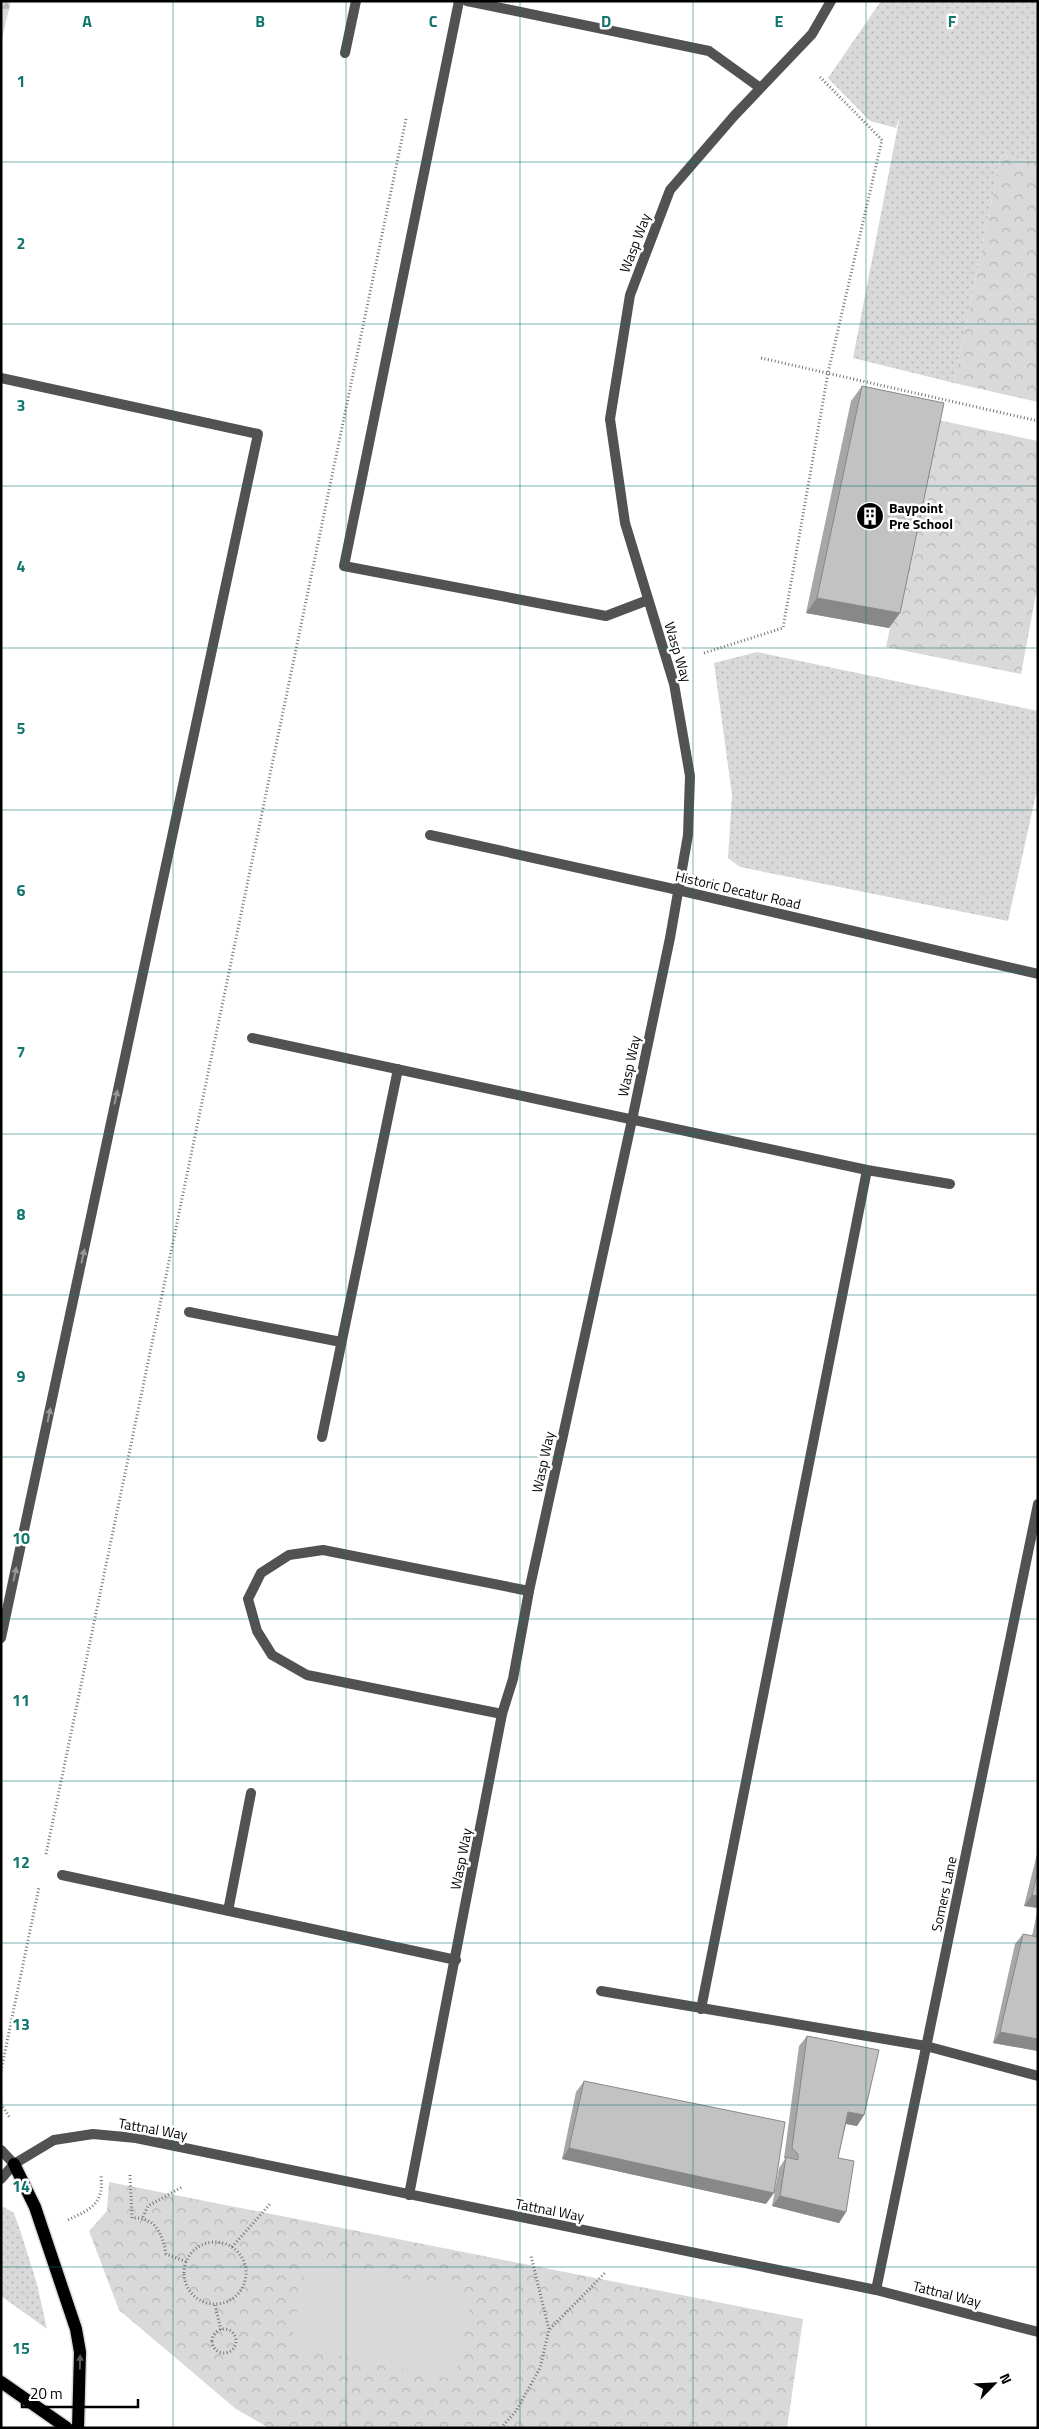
<svg xmlns="http://www.w3.org/2000/svg" width="1039" height="2429" font-family="'Titillium Web',sans-serif">
<style>
.grass{fill:url(#grass-dots)}
.forest{fill:url(#forest-firs)}
.park{fill:url(#park-crowns)}
.garden{fill:#d9d9d9}
.lines{fill:none;stroke-linecap:round;stroke-linejoin:round}
.primary-casing{stroke:#dbdbdb;stroke-width:15}
.path{stroke:#747474;stroke-width:3;stroke-dasharray:1 2.5;stroke-linecap:butt}
.service{stroke:#525252;stroke-width:10}
.minor{stroke:#525252;stroke-width:10}
.primary{stroke:#000;stroke-width:12}
.wall{fill:#a7a7a7}
.shaded-wall{fill:#888}
.building{fill:#c2c2c2;stroke:#888}
.oneway{fill:#979797}
.oneway2{fill:#595959}
.grid{fill:none;stroke:#0f766e;stroke-width:1;stroke-opacity:0.55}
.labels{text-anchor:middle;stroke-width:5;stroke-linejoin:round;paint-order:stroke}
.street-label{font-size:14px;fill:#000;stroke:#fff}
.poi-label{font-size:14px;font-weight:bold;fill:#000;stroke:#fff;text-anchor:start}
.grid-label{font-size:16px;text-anchor:middle;font-weight:bold;fill:#0f766e;stroke:#fff;stroke-width:5;stroke-linejoin:round;paint-order:stroke}
</style>
<defs>
<pattern id="grass-dots" width="8" height="8" patternUnits="userSpaceOnUse" patternTransform="scale(1.25)"><rect width="8" height="8" fill="#d9d9d9"/><path d="M2 2h.1M6 6h.1" fill="none" stroke="#b8b8b8" stroke-width="1.8" stroke-linecap="round"/></pattern>
<pattern id="forest-firs" width="22" height="20" patternUnits="userSpaceOnUse" patternTransform="scale(1.25)"><rect width="22" height="20" fill="#d9d9d9"/><path d="M5 1l3.5 6h-7zM16 11l3.5 6h-7z" fill="#b8b8b8"/></pattern>
<pattern id="park-crowns" width="20" height="18" patternUnits="userSpaceOnUse" patternTransform="scale(1.25)"><rect width="20" height="18" fill="#d9d9d9"/><path d="M2 6a3 3 0 1 1 6 0M12 15a3 3 0 1 1 6 0" fill="none" stroke="#b8b8b8"/></pattern>
</defs>
<rect width="100%" height="100%" fill="#fff"/>
<path class="grass" d="M881 1H1038V163L1001 155 954 383 853 358 900 115 896 128 870 121 828 78Z
M757 652 1038 711V785L1008 921 740 867 728 858 732 795 714 663Z
M4 2207 14 2213 20 2230 37 2284 47 2329 1 2296V2208Z"/>
<path class="forest" d="M1 1H11L1 42Z"/>
<path class="park" d="M1001 155 1038 163V402L954 383Z
M933 419 1038 441V583L1021 674 886 647Z
M109 2182 803 2319 787 2428H269L236 2409 119 2310 89 2231 107 2211Z"/>
<path class="garden" d="M308 2258 472 2293 455 2380 290 2345Z"/>
<g class="lines">
<g class="primary-casing">
<path id="primary" d="M14 2164 35 2207 76 2329 80 2352 78 2428
M1 2382 67 2428"/>
</g>
<path class="path" d="M761 358 1038 421
M704 653 783 628 828 373 882 140 820 77
M46 1854 406 119
M1 2071 39 1887
M1 2104 10 2118
M130 2175 132 2218C156 2217 162 2233 166 2254L187 2262
M143 2217 148 2206 182 2187
M68 2220C91 2209 104 2204 101 2176
M184 2273a31 31 0 1 1 62 0a31 31 0 1 1-62 0Z
M232 2247 270 2204
M215 2305 221 2330
M550 2329 606 2272
M212 2341a12 12 0 1 1 24 0a12 12 0 1 1-24 0Z
M501 2428 516 2411 540 2368 549 2330 531 2256"/>
<path class="service" d="M459 1 344 566 606 616 648 600
M467 1 709 51 759 87
M345 53 356 1
M1 378 258 434 1 1638
M252 1038 867 1170 701 2009
M867 1170 950 1184
M189 1312 341 1342
M322 1437 398 1069
M502 1714 307 1675 272 1655 257 1631 248 1599 261 1573 289 1555 323 1550 529 1591
M62 1875 456 1960
M228 1911 251 1793
M601 1991 926 2046 1038 2076
M1 2150 14 2164
M1 2179 14 2164 54 2140"/>
<path class="minor" d="M430 835 678 890 1038 974
M54 2140 93 2134 136 2138 876 2290 1038 2332
M409 2195 502 1714 513 1679 529 1591 632 1120 670 938 688 835 690 776 674 684 625 523 610 419 630 295 670 190 734 116 812 34 831 1
M876 2290 1038 1504"/>
<use href="#primary" class="primary"/>
</g>
<path class="wall" d="M862 386 889 628 806 613 851 401Z
M1038 1850V1908L1024 1906Z
M1038 1908V2051L993 2043 1015 1944 1023 1934 1032 1936Z
M807 2036 864 2115 857 2126 846 2124 838 2158 846 2212 839 2223 772 2206 779 2168 785 2159 784 2158 799 2046Z
M584 2081 766 2204 562 2159 576 2092Z"/>
<path class="shaded-wall" d="M817 598 900 613 889 628 806 613Z
M1032 1895 1038 1896V1908L1024 1906Z
M1000 2032 1038 2039V2051L993 2043Z
M848 2112 864 2115 857 2126 841 2123Z
M569 2148 774 2193 766 2204 562 2159Z
M780 2196 846 2212 839 2223 772 2206Z"/>
<path class="building" d="M862 386 944 403 900 613 817 598Z
M1038 1870V1896L1032 1895Z
M1023 1934 1038 1937V2039L1000 2032Z
M807 2036 879 2050 864 2115 848 2112 838 2158 854 2161 846 2212 780 2196 786 2157 798 2160V2154L792 2148Z
M584 2081 785 2122 774 2193 569 2148Z"/>
<defs><path id="oneway-solid" d="M-6-.8H1V-3.2L6.5 0L1 3.2V.8H-6Z" transform="scale(1.25)"/></defs>
<g class="oneway">
<use href="#oneway-solid" transform="translate(116 1097) rotate(-78)"/>
<use href="#oneway-solid" transform="translate(83 1256) rotate(-78)"/>
<use href="#oneway-solid" transform="translate(49 1415) rotate(-78)"/>
<use href="#oneway-solid" transform="translate(15 1574) rotate(-78)"/>
</g>
<use class="oneway2" href="#oneway-solid" transform="translate(80 2362) rotate(-89)"/>
<path class="grid" d="M173 1V2428M346 1V2428M520 1V2428M693 1V2428M866 1V2428M1 162H1038M1 324H1038M1 486H1038M1 648H1038M1 810H1038M1 972H1038M1 1134H1038M1 1295H1038M1 1457H1038M1 1619H1038M1 1781H1038M1 1943H1038M1 2105H1038M1 2267H1038"/>
<defs>
<g id="building-disc" transform="scale(1.4375)"><circle r="9.5" fill="#000" stroke="#fff"/><path d="M-4-6H4V6H1V3H-1V6H-4ZM-2.5-4.3h1.7v1.8h-1.7ZM.8-4.3h1.7v1.8H.8ZM-2.5-1h1.7V.8h-1.7ZM.8-1h1.7V.8H.8Z" fill="#fff"/></g>
</defs>
<g fill-rule="evenodd">
<use href="#building-disc" x="870" y="516"/>
</g>
<g class="labels">
<g class="street-label">
<text transform="translate(635 243) rotate(-69)" y="5">Wasp Way</text>
<text transform="translate(678 652) rotate(73)" y="5">Wasp Way</text>
<text transform="translate(738 890) rotate(13)" y="5">Historic Decatur Road</text>
<text transform="translate(629 1066) rotate(-78)" y="5">Wasp Way</text>
<text transform="translate(543 1462) rotate(-78)" y="5">Wasp Way</text>
<text transform="translate(461 1859) rotate(-79)" y="5">Wasp Way</text>
<text transform="translate(944 1894) rotate(-78)" y="5">Somers Lane</text>
<text transform="translate(153 2129) rotate(10)" y="5">Tattnal Way</text>
<text transform="translate(550 2210) rotate(11)" y="5">Tattnal Way</text>
<text transform="translate(947 2294) rotate(14)" y="5">Tattnal Way</text>
</g>
<g class="poi-label">
<text x="889" y="513">Baypoint<tspan x="889" dy="16">Pre School</tspan></text>
</g>
</g>
<g class="grid-label">
<text x="87" y="27">A</text>
<text x="260" y="27">B</text>
<text x="433" y="27">C</text>
<text x="606" y="27">D</text>
<text x="779" y="27">E</text>
<text x="952" y="27">F</text>
<text x="21" y="87">1</text>
<text x="21" y="249">2</text>
<text x="21" y="411">3</text>
<text x="21" y="572">4</text>
<text x="21" y="734">5</text>
<text x="21" y="896">6</text>
<text x="21" y="1058">7</text>
<text x="21" y="1220">8</text>
<text x="21" y="1382">9</text>
<text x="21" y="1544">10</text>
<text x="21" y="1706">11</text>
<text x="21" y="1868">12</text>
<text x="21" y="2030">13</text>
<text x="21" y="2192">14</text>
<text x="21" y="2354">15</text>
</g>
<rect width="1039" height="2429" fill="none" stroke="#000000" stroke-width="5"/>
<g transform="translate(994 2384) rotate(66)" stroke="#ffffff" stroke-width="4" paint-order="stroke">
<path d="M0-4L9 19L0 12L-9 19Z" fill="#000000"/>
<text y="-8" font-size="14" font-weight="bold" text-anchor="middle" fill="#000000">N</text>
</g>
<path d="M22 2399v8h116v-8" fill="none" stroke="#000000" stroke-width="2.5"/>
<text x="30" y="2399" font-size="15" fill="#000000" stroke="#ffffff" stroke-width="4" paint-order="stroke">20 m</text>
</svg>
